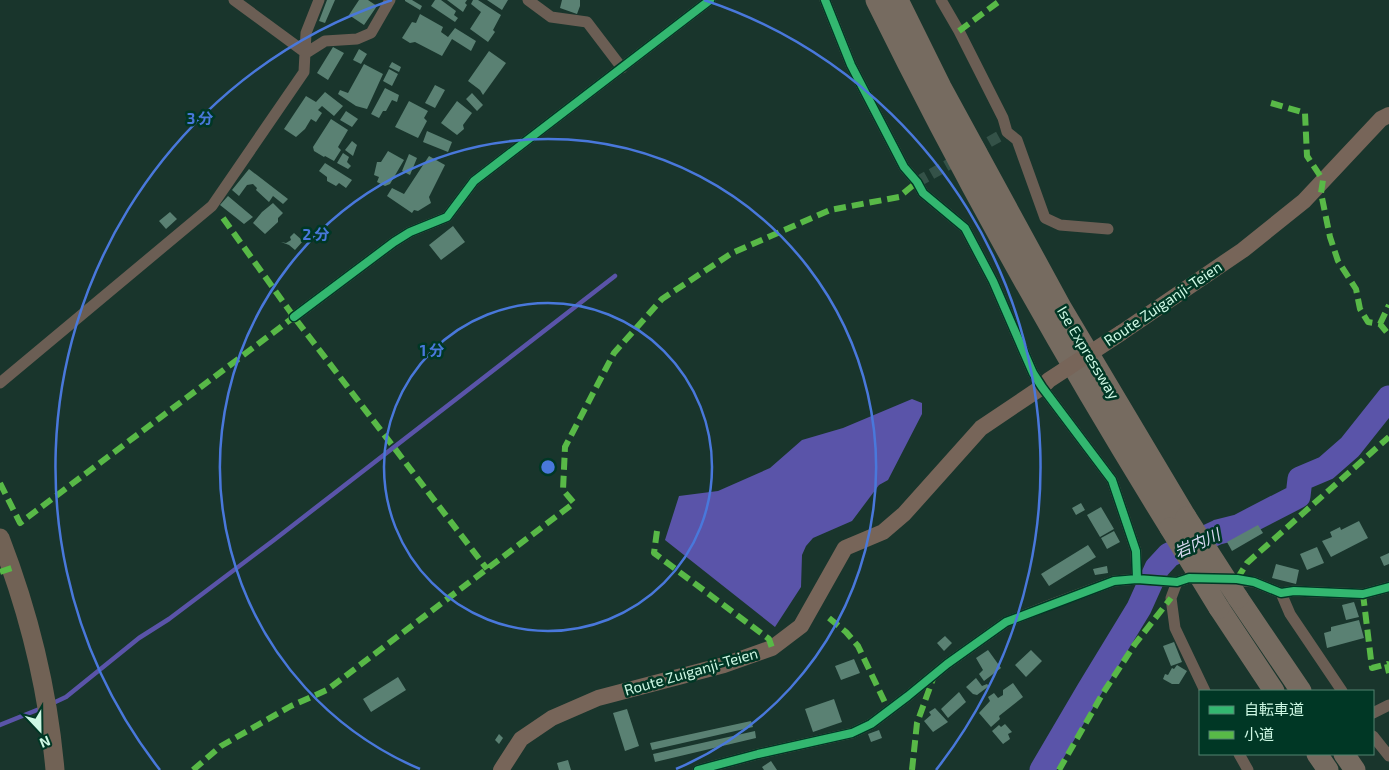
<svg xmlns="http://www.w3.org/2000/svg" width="1389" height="770" font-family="'Exo 2','Noto Sans JP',sans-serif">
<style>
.water{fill:#5a54a9}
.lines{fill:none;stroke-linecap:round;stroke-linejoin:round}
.stream{stroke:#5a54a9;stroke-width:4.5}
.river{stroke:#5a54a9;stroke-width:25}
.building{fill:#5a8173}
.street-tunnel{stroke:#345248;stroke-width:11;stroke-dasharray:11 5.5;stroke-linecap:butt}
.street{stroke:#6b5e54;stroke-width:11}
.secondary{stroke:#776559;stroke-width:16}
.primary{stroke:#716255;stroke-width:19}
.highway{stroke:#766b60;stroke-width:21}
.secondary-bridge{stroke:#776559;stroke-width:16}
.highway-bridge{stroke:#766b60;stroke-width:21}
.quiet{stroke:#58b947;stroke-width:6;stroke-dasharray:12 6;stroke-linecap:butt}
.cycleway-casing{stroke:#003725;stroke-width:11}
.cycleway{stroke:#33b770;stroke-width:8}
.ring{fill:none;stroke:#4978db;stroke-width:2.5}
.labels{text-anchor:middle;stroke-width:5;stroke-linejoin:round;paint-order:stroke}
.street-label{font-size:15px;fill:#cdf8e4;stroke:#003725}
.water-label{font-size:16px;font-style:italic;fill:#d8d9f3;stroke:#003725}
.centre{fill:#4978db;stroke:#003725;stroke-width:2.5}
.ring-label{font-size:15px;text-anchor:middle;font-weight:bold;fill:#4978db;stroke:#003725;stroke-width:5;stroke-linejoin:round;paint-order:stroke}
</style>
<rect width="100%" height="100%" fill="#19352c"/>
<path class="water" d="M912 399 922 403V414L888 480 879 485 852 521 813 538 806 546 802 555 801 587 775 627 665 540 679 496 718 491 770 468 802 440 843 428Z"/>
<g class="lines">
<path class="stream" d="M51 704 66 697 139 638 169 619 274 540 615 276
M0 725 42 708"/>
<path class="river" d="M1042 770 1089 690 1139 608 1157 568 1169 555 1218 532 1238 527 1298 496 1300 479 1326 468 1350 447 1389 398"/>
</g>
<path class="building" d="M327 0H335L325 23 319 21Z
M359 0H368L377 6 364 25 349 15Z
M405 0H412L422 6 420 10 405 1Z
M435 0H441L456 11 454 15 458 18 455 22 431 6Z
M447 0H467L465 3 467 5 463 12Z
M473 0H478L501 15 493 30 495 32 488 42 470 29 481 12 471 4Z
M487 0H508L502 10Z
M562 0H580V6L577 14 560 8Z
M420 14 443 27 441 32 448 37 455 28 476 41 471 51 452 39 442 56 415 42 410 43 402 38 412 22 416 23Z
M333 47 344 53 328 80 317 73Z
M359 49 367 54 361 64 353 60Z
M489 51 506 63 483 95 480 90 468 81Z
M392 62 401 67 399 72 389 67Z
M364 64 383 74 367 109 356 106 338 94 340 90 348 93Z
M389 69 398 74 392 86 383 81Z
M435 85 445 90 435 108 425 103Z
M385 88 399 95 397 102 392 100 386 111H383L379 118 371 114Z
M325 92 343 106 334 116 322 106 318 110 322 113 316 122 311 119 305 129 296 137 284 129 306 96 316 102Z
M472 93 483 105 477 111 466 99Z
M409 101 428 111 424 118 427 121 418 138 395 127Z
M457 101 472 113 463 125 464 129 457 135 441 123Z
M346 111 358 119 352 127 340 120Z
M331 119 348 130 338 147 341 150 334 161 325 156 324 157 314 151 313 147Z
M427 131 452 142 448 152 423 142Z
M352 141 357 145 353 156 345 150Z
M388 151 404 160 390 184 385 186 377 182 379 177 374 175 377 162H381Z
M343 153 349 157 347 162 351 166 348 169 337 163Z
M409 154 417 158 410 175 402 171Z
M429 156 445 165 429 197 431 203 418 211 414 210 412 213 387 196 392 188 404 194Z
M325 163 352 180 346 188 339 183 336 186 327 181V177L319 171Z
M249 169 288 199 283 204 273 196 269 202 256 190 257 188 253 184 247 185 239 196 232 190Z
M228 196 253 217 244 224 220 205Z
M273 203 283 213 278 218V222L265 234 253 223 262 212Z
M170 212 177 219 166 229 159 221Z
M453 226 465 242 441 260 429 245Z
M294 233 303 241 295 250 289 245 281 242 286 243 291 240 290 237Z
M1081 503 1085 510 1076 515 1072 508Z
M1101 507 1114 529 1100 537 1087 515Z
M1359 521 1368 538 1331 557 1322 541 1332 537 1330 532 1340 527 1341 530Z
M1258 525 1263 533 1232 551 1227 542Z
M1114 531 1120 542 1107 549 1101 538Z
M1088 545 1096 557 1049 586 1041 574Z
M1317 547 1324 563 1307 570 1300 554Z
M1389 553V564L1384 566 1380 557Z
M1276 564 1299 570 1296 584 1272 578Z
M1107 566 1108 573 1095 575 1093 569Z
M1354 602 1359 617 1346 620 1342 605Z
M1359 620 1364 638 1327 648 1324 633 1331 631V627Z
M945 636 952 643 944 651 937 643Z
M1174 642 1182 662 1171 666 1163 646Z
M988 650 1001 668 984 681 979 674 983 670 976 658Z
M1031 650 1042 661 1026 677 1015 665Z
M854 659 860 673 841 680 835 666Z
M1177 665 1187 671 1179 684H1172L1163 679 1165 674 1168 675 1172 668 1174 669Z
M398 677 406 690 371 712 363 699Z
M976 678 982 686 987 684 989 686 977 695 973 694 966 687Z
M1013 683 1023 697 999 716 1000 719 991 727 979 713 990 701 988 697 994 693 998 698 1003 695V690Z
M959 692 966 702 948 718 941 709Z
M834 699 842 722 813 732 805 709Z
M935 708 948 722 933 732 924 721 931 715 929 712Z
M627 709 639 746 625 751 613 713Z
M751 721 753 727 652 750 650 743Z
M1005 724 1012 732 1008 734 1010 739 1003 744 992 731 999 725 1001 727Z
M879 730 882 738 871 742 868 734Z
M755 731 756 738 655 762 653 754Z
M499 734 503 738 499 744 495 740Z
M568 760 571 770H559L557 763Z
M771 761 777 770H764L762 767Z"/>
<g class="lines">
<path class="street-tunnel" d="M917 182 1007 132"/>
<path class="street" d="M234 0 306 53
M528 0 551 17 587 22 622 68
M825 0 851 65 904 167 917 182 923 193 965 228 993 281 1033 373 1042 387 1112 480 1136 551 1137 579
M941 0 959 31 1003 118 1007 132 1017 140 1045 218 1060 225 1108 229
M306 53 325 41 357 39 371 33 390 0
M294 317 394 242 410 232 447 217 474 181 710 0
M0 383 212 206 304 72 306 33 319 0
M1223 579 1254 582 1281 593 1294 591 1363 594 1389 587
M1177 582 1171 598 1175 628 1205 691
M1281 593 1290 614 1342 691
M1373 713 1389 705
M1373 736 1389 756
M1239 754 1248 770
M698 770 758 754 852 733 871 724 908 696 947 664 1006 622 1052 604 1114 581 1137 579 1177 582 1189 578 1202 579"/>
<path class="secondary" d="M1121 333 1243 250 1304 201 1381 119 1389 115
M501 770 521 739 552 718 598 698 724 665 772 648 801 626 845 548 883 532 904 514 981 428 1042 387"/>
<path class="primary" d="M0 538C29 613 48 690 55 770"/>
<path class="highway" d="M876 0C965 181 1064 357 1170 528
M898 0 941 87 1062 309 1186 517
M1238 598 1301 691
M1219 608 1274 691
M1317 754 1328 770
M1344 754 1355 770"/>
<path class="secondary-bridge" d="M1042 387 1049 380 1121 333"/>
<path class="highway-bridge" d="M1186 517 1238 598
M1170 528 1219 608"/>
<path class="quiet" d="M959 31 1001 0
M1271 103 1305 113 1307 156 1323 180 1321 193 1330 237 1338 261 1356 289 1360 309 1368 322 1380 324 1389 335
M223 218 294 317 487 569
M1380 324 1389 305
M0 483 20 523 294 317
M657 531 654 553 769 639 772 648
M0 572 12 568
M1237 579 1247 563 1389 437
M1363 594 1372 668 1387 664 1389 673
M829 618 846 632 858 646 889 711
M193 770 221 746 291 706 327 690 574 503 563 490 565 447 614 353 662 299 732 253 830 210 899 197 917 182
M912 770 917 723 934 676
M1059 770 1103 693 1135 644 1171 598"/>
<g class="cycleway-casing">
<path id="cycleway" d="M825 0 851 65 904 167 917 182 923 193 965 228 993 281 1033 373 1042 387 1112 480 1136 551 1137 579
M294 317 394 242 410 232 447 217 474 181 710 0
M698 770 758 754 852 733 871 724 908 696 947 664 1006 622 1114 581 1137 579 1177 582 1189 578 1237 579 1254 582 1281 593 1294 591 1363 594 1389 587"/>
</g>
<use href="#cycleway" class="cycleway"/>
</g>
<g class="ring">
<circle cx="548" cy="467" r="164"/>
<path d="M420 769A328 328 0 1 1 676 769"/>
<path d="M160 770A492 492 0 0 1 392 0M704 0A492 492 0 0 1 936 770"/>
</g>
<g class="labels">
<g class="street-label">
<text transform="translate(1163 304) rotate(-34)" y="5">Route Zuiganji-Teien</text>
<text transform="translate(1088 353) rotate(59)" y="5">Ise Expressway</text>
<text transform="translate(691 672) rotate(-16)" y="5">Route Zuiganji-Teien</text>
</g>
<g class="water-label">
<text transform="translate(1197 543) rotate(-24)" y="6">岩内川</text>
</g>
</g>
<circle cx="548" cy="467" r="8" class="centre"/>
<g class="ring-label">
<text x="200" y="124">3 分</text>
<text x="316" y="240">2 分</text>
<text x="432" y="356">1 分</text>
</g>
<rect x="1199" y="690" width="175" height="65" fill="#003725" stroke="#528471"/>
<rect x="1209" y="706" width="25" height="8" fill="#33b770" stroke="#528471"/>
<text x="1244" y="715" font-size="15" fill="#cdf8e4">自転車道</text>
<rect x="1209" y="731" width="25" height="8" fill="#58b947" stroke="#528471"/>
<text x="1244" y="740" font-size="15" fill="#cdf8e4">小道</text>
<g transform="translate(40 730) rotate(158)" stroke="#003725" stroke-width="4" paint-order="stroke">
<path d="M0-4L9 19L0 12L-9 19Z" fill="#cdf8e4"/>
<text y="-8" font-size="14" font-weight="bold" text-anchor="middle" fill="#cdf8e4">N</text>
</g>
</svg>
